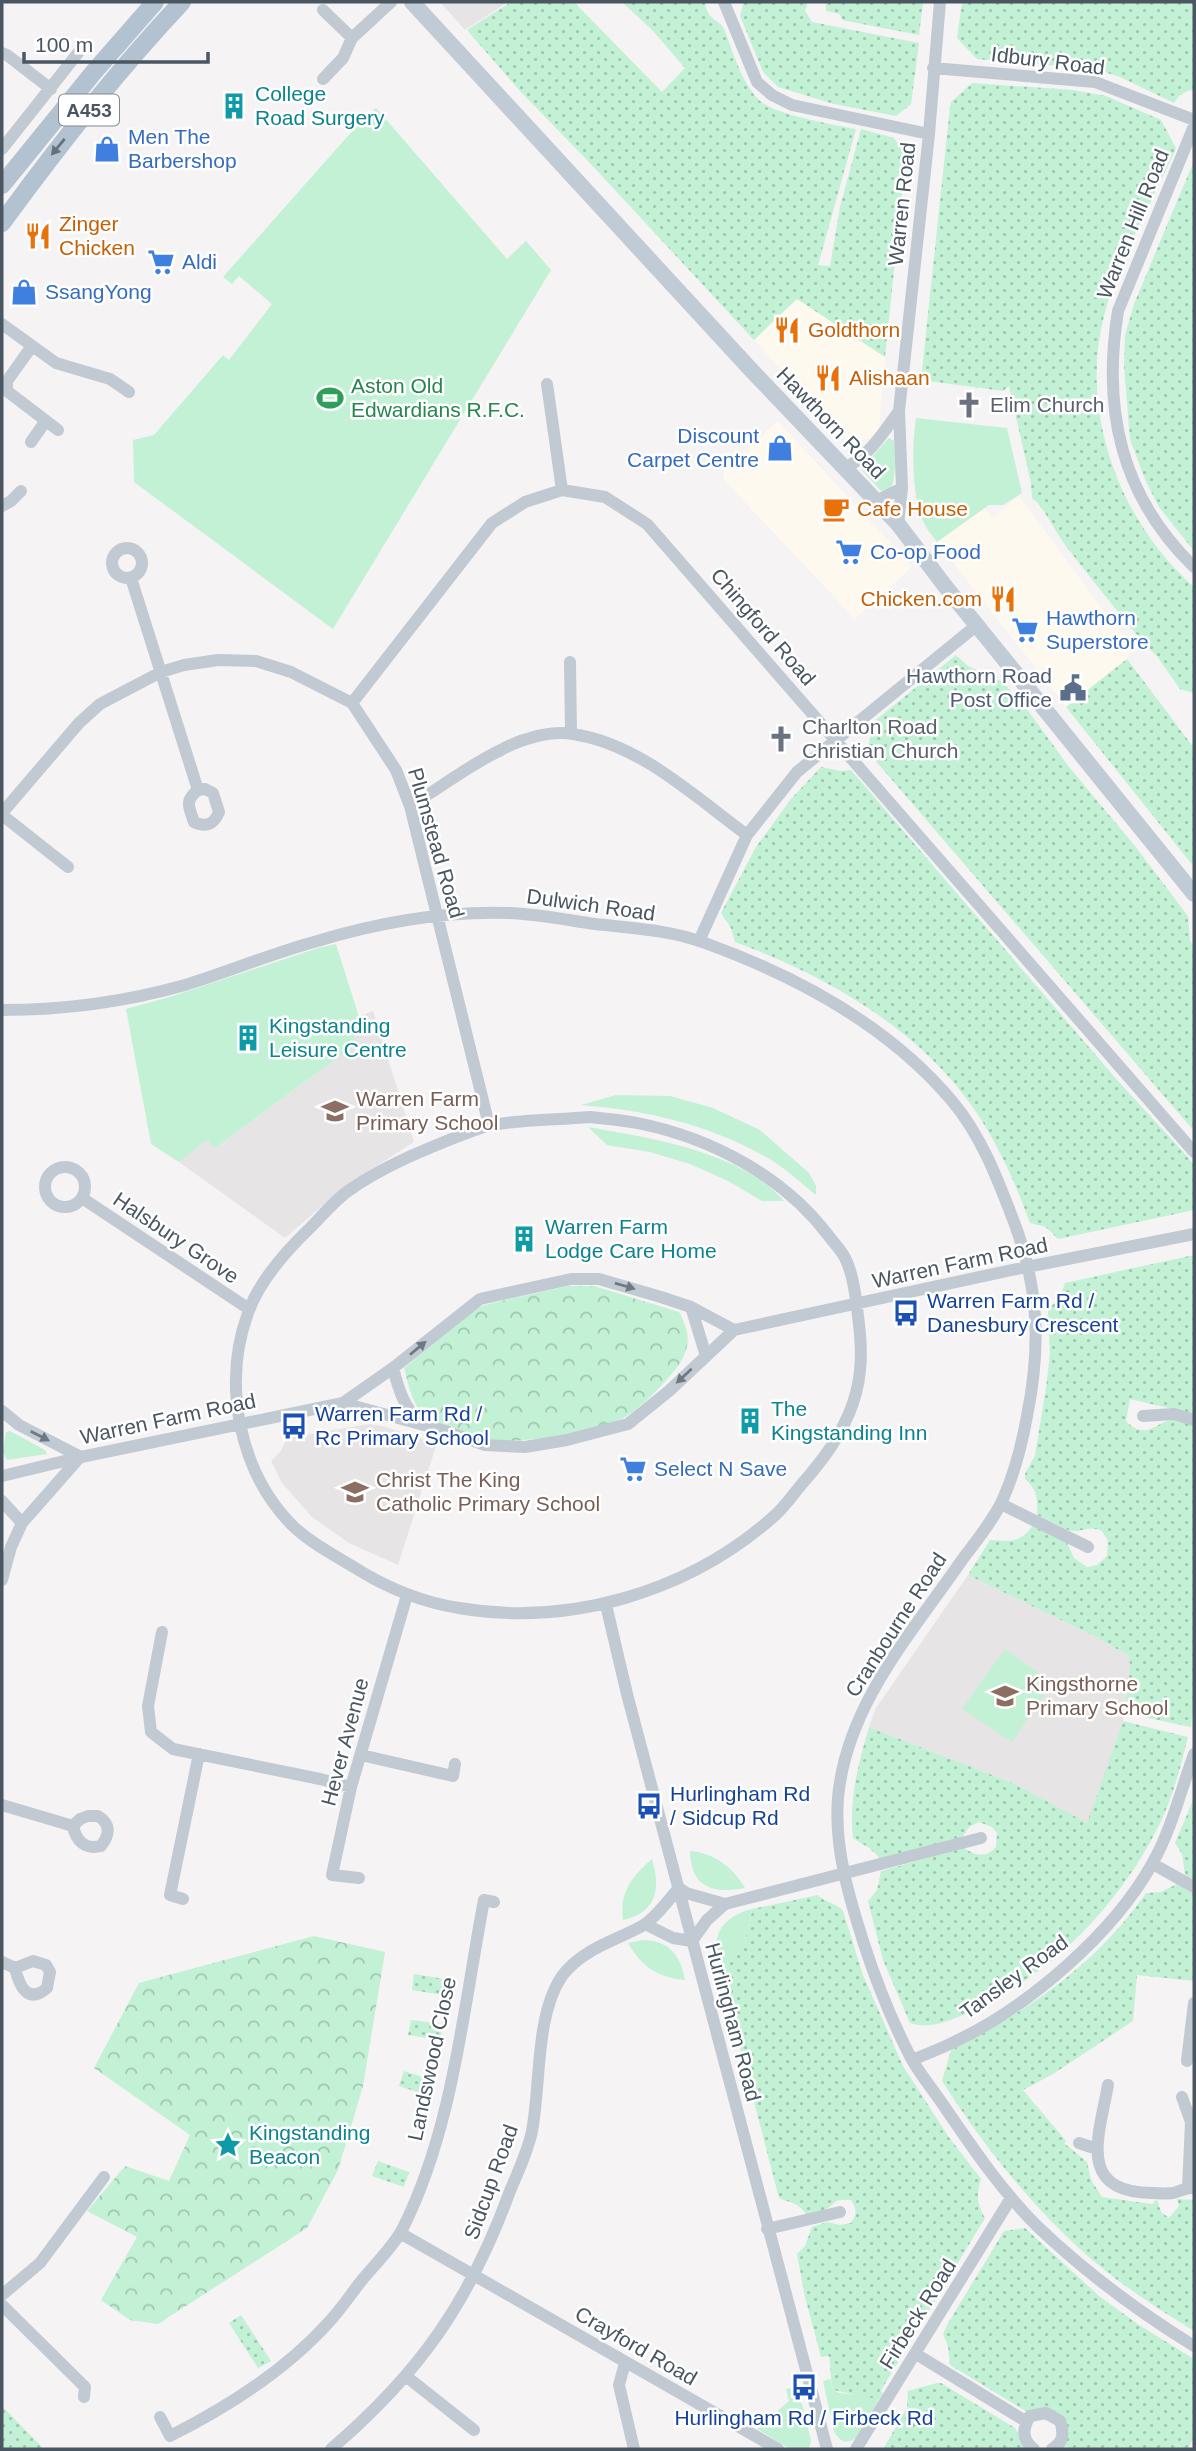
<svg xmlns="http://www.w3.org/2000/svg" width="1196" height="2451" font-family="Arial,sans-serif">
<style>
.commercial{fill:#fdf9ef}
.education{fill:#e6e4e5}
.grass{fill:#c3f1d5}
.park{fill:url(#park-crowns)}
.garden{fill:url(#garden-dots)}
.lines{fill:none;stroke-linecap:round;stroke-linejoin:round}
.street{stroke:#c1cad2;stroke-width:12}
.secondary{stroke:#c1cbd6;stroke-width:16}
.primary{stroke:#b3c2d1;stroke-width:18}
.oneway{fill:#64717d}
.oneway2{fill:#6e7983}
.labels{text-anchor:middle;stroke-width:5;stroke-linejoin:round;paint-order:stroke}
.shield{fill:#fff;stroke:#808990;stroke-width:2}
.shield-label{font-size:19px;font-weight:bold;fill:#4a5661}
.street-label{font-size:21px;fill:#4a5661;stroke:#fff}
.culture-label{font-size:21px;fill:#0d838f;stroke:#fff;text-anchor:start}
.shop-label{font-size:21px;fill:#366cbe;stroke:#fff;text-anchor:start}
.food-label{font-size:21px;fill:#c56008;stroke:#fff;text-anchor:start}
.leisure-label{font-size:21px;fill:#27864d;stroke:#fff;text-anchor:start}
.worship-label{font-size:21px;fill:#5b616d;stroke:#fff;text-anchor:start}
.service-label{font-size:21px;fill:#4e5e75;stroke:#fff;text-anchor:end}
.education-label{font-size:21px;fill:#785e54;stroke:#fff;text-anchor:start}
.transit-label{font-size:21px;fill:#164399;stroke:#fff;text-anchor:start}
</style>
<defs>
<pattern id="park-crowns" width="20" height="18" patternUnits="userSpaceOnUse" patternTransform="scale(1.75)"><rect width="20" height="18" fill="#c3f1d5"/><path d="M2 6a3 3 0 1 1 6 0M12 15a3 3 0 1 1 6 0" fill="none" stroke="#a0c6b0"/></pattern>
<pattern id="garden-dots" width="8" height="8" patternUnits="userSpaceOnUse" patternTransform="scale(1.75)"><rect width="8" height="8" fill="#c3f1d5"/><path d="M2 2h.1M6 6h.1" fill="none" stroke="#a0c6b0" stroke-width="1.8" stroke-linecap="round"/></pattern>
</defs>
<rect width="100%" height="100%" fill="#f5f3f3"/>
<path class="commercial" d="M797 299 885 357 879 429 871 438 856 442 845 438 754 340Z
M778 421 912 567 855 619 723 479 724 470Z
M1019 496 1106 614 1132 645 1127 659 1066 707 937 542 983 507 993 517Z"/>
<path class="education" d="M440 2H508L465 30Z
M373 1011 414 1142 344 1187 285 1238 179 1162 207 1139 215 1148 321 1070 348 1021Z
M369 1424 382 1426 437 1443 398 1565 349 1543 312 1517 282 1483 271 1461 281 1451 287 1438Z
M968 1575 1096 1637 1129 1656 1130 1667 1123 1721 1088 1824 1015 1784 869 1727 876 1708Z"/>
<path class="grass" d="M376 108 507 259 526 241 551 270 333 629 134 482 133 440 154 435 223 355 229 360 272 304 239 276 232 284 223 277 347 137Z
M916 418 1007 428 1022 493 1003 505H989L937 542C933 536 927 530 924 523 911 497 912 446 916 418Z
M889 438 894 441C895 450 896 477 892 485 890 490 886 490 881 491L861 469Z
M336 944 359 1017 348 1021 356 1044 215 1148 207 1140 179 1162 151 1144 126 1009 173 996 318 948Z
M616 1095 670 1096 713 1108 760 1130 809 1173 816 1186V1195C801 1183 785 1168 768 1158 707 1124 650 1111 581 1105Z
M588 1127C650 1138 740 1151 784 1201H762L728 1181 690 1164 650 1152 607 1145Z
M10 1431 45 1450 47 1454 7 1460 3 1452 6 1432Z
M1005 1649 1052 1683 1012 1742 962 1709Z
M690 1851C714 1853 733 1867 745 1888 713 1894 691 1888 690 1851Z
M652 1859C661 1889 657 1912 623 1920 619 1893 632 1876 652 1859Z
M752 1909C749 1937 742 1954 720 1971 710 1939 718 1918 752 1909Z
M642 1940C668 1940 681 1955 685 1980 658 1978 641 1966 628 1943Z
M830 2379 833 2390 839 2393 877 2397 880 2391 883 2393 857 2437C848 2445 840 2442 834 2432L823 2381Z
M798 2387 811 2441 809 2449H790L757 2429 789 2401 786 2389Z"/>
<path class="park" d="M568 1286H594L679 1312C694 1339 689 1355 668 1378 657 1391 634 1414 619 1420 592 1432 514 1446 486 1439 474 1436 463 1430 451 1426 445 1424 436 1423 430 1420 413 1410 409 1386 404 1368L461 1319 484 1305Z
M314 1936 385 1952 363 2086 338 2170 307 2228 158 2324 130 2320 101 2300 137 2237 87 2211 125 2166 169 2181 190 2135 94 2068 139 1983Z"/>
<path class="garden" d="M511 2H574L662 92 685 68 653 31 622 2H705C707 22 721 19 725 31 733 53 742 82 758 99 773 115 832 124 856 129L818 265 830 266 840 207 861 129 894 138 906 155 885 357 797 299 754 340 588 161 520 91 467 30Z
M744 2H808L805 11 812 22 919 43 911 104 896 116 834 104 778 87 763 72 740 16Z
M826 2H923L919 35 842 20 840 14 826 11Z
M962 2H1194V90C1186 90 1178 96 1174 103L1120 77 1095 69 977 59 957 38Z
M972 83 1073 90 1106 96 1161 120 1176 148C1152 203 1119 257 1104 316 1079 413 1120 522 1194 587V693L1180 689 1157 656 1145 645C1118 611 1089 577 1063 542 1054 529 1043 506 1032 498L1031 483 1009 386 1003 391 921 380 950 107 951 102Z
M1194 161V551L1159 507 1146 482 1130 439 1124 366 1125 335 1134 304Z
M956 655 968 666 1003 682 1029 712 1069 767 1135 846 1188 916 1190 941 1194 947V1131L868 752 872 723Z
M1127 659 1194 748V867L1066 707Z
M821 767 841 771 851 770 1118 1081 1187 1156 1194 1165V1210L1058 1239 1046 1227 1030 1223C1017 1187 1002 1153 982 1121 927 1033 830 977 735 942L731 928 721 913 756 847 791 799Z
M1194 1255V1414L1130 1399 1126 1421C1146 1442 1157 1421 1172 1420 1179 1420 1188 1424 1194 1426V1698L1191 1727 1124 1713 1130 1667 1129 1656 1096 1637 968 1575 990 1540C1009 1541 1020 1544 1033 1525L1067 1543 1074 1558 1087 1567 1097 1565 1107 1556 1108 1541 1102 1531C1087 1524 1081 1534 1068 1530L1037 1515C1038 1499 1037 1489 1025 1479V1474L1035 1455 1046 1388 1050 1354 1048 1310 1060 1297 1065 1283Z
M1123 1721 1188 1737C1181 1765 1174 1793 1162 1819 1123 1901 1054 1974 971 2011 951 2020 932 2030 910 2023L883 1960 868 1901 877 1890 881 1871 964 1848C975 1856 986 1858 996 1847L997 1833 992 1827 979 1822 969 1827 962 1838 881 1859 869 1848 853 1838C849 1798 858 1765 869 1727L1015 1784 1087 1823Z
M1194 1798V1880L1185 1875 1182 1854 1175 1843Z
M1177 1884 1194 1894V1981L1137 1975 1133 2021 1053 2074 1023 2090 1066 2141 1064 2143 1087 2162 1091 2180 1102 2197 1152 2204 1157 2199 1161 2212 1169 2218 1179 2206 1177 2199 1194 2200V2331C1155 2307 1115 2281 1081 2250 1026 2200 982 2143 942 2081L951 2050C1029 2010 1095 1966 1146 1893L1161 1892Z
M818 1895C825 1903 837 1903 843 1911L863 1975 903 2066 948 2136 981 2179C976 2195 977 2204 985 2218L877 2397 870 2398 833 2390C830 2378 831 2368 829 2356L821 2357 805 2297 797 2254 805 2246 812 2227 827 2222 840 2225 851 2223C857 2215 857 2208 851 2200 831 2199 838 2203 825 2210 820 2213 813 2213 807 2215 796 2201 793 2204 779 2198L720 1971C742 1954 749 1937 752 1909Z
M414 1974 445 1979 443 1995 412 1990Z
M411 2020 443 2024 440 2040 408 2035Z
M404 2071 435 2081 430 2096 399 2086Z
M378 2161 409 2172 404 2187 372 2176Z
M1025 2228 1099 2296 1139 2325 1194 2359V2437L1188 2449H1061L1068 2430 1024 2410 950 2365 948 2346 943 2334 947 2325 1004 2231Z
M241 2315 271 2361 258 2368 229 2323Z
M937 2383H941L1015 2428 1026 2449H883L907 2408 908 2391Z
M2 2406 44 2449H2Z"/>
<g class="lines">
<path class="street" d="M724 2 757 82 772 95 792 105 929 134
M323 10 352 38
M2 53 7 55 51 89
M933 68 1095 82 1194 120
M323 79 343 58 352 38 391 2
M1194 126 1118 311C1102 410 1121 496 1194 567
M2 149 78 53
M2 324 56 363 110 379 129 392
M32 346 7 381V391L58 430
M547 384 562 490
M31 442 45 422
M845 468C869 456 883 433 899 411
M876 501 902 488
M2 506 11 501 21 491
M898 524 902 488 899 411 929 134 940 2
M112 563a15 15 0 1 1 30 0a15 15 0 1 1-30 0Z
M131 578 198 790C184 801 189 807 194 822 207 828 214 824 219 812L213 793 205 789 198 790
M570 662 571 733
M352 703 492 523 525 502 562 490 605 497 647 524 1194 1152
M410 806C440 788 469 765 501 750 521 739 550 730 573 734 640 744 695 797 747 835
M2 813 79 723 100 704 161 672 184 665 218 660 256 661 291 672 352 703 396 770 410 806 489 1125
M2 815 68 867
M699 941 747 835 797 772 977 625
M2 1010C64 1010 125 1002 185 985 228 972 270 954 314 942 376 923 444 911 509 913 538 914 567 920 595 924 631 928 671 930 705 943 796 976 889 1026 952 1101 981 1135 998 1180 1014 1222 1039 1288 1041 1347 1027 1416 1022 1444 1015 1472 1003 1499 993 1521 976 1541 962 1560 911 1634 846 1706 838 1798 834 1848 849 1897 864 1944 876 1981 893 2023 911 2058 921 2076 935 2092 946 2109 974 2150 1002 2191 1037 2226 1084 2271 1139 2312 1194 2346
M590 1117C607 1119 625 1120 642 1124 713 1139 784 1177 828 1235 833 1242 840 1249 844 1256 853 1272 856 1298 858 1316 862 1346 863 1374 853 1403 842 1435 823 1460 801 1485 792 1496 783 1509 772 1518 688 1592 569 1627 459 1608 420 1602 385 1587 352 1566 332 1554 311 1543 294 1527 239 1473 222 1384 248 1313 259 1281 286 1251 310 1228 322 1216 334 1201 348 1191 382 1167 421 1151 459 1136 470 1132 481 1127 492 1125 524 1119 557 1120 590 1117Z
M45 1187a20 20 0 1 1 40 0a20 20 0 1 1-40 0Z
M82 1198 249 1309
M691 1307 706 1356
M393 1368C399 1391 404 1407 421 1424
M343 1403 446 1431 485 1445 525 1447 567 1440 628 1424 669 1391 734 1330 1012 1270 1194 1234
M2 1411 19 1425 81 1457
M1143 1416 1174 1414 1194 1420
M2 1476 81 1457 343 1403 393 1368 480 1299 571 1279H599L661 1297 691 1307 734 1330
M2 1501 22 1523
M1001 1504 1088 1547
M2 1580 11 1547 22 1523 80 1457
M606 1605 627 1694 827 2449
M162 1632 148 1706 151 1732 173 1749 320 1779 351 1787
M361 1755 453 1776 455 1764
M2 1805 73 1826
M88 1816H98C111 1824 110 1834 101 1846 85 1850 76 1841 73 1826L80 1819Z
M1153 1864 1194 1887
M359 1878 332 1875 351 1787 407 1595
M183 1899 170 1895 199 1754
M645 1924 673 1938 692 1941 707 1920 725 1904 981 1838
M33 1961 46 1965 50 1972 47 1988C27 2005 19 1985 15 1968Z
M2 1962 15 1968
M912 2060C927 2054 942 2048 956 2041 1028 2007 1113 1934 1152 1864 1171 1831 1181 1790 1194 1754
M1187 2061 1194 2003
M1108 2085C1099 2136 1076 2192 1152 2193 1159 2193 1167 2194 1173 2193 1181 2191 1186 2187 1194 2188
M1182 2097 1191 2122 1188 2188
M1079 2143 1097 2149
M767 2229 840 2212
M400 2233 778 2449
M2 2295 40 2263 104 2177
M2 2305 85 2387 84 2397
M916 2354 1027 2422
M625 2363 619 2385 634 2449
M407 2377 474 2430
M160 2417 170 2436C228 2407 285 2371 329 2322 341 2309 351 2294 362 2280 375 2264 392 2248 402 2230 453 2129 463 2010 484 1900L494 1902
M331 2449C420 2373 470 2301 510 2191 518 2172 528 2151 532 2131 541 2084 535 2016 562 1976 582 1949 615 1941 642 1926 656 1918 668 1900 679 1888L686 1893 725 1904
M856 2449 1011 2198
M1034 2449C1022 2440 1022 2429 1030 2416L1046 2413 1060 2421C1064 2433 1064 2442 1052 2449"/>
<path class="secondary" d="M412 2 753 372 898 524 945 586 1194 894"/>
<path class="primary" d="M2 185 93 73 155 2
M2 223C58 146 117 71 182 2"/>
</g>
<defs><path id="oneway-solid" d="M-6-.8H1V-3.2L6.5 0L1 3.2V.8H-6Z" transform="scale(1.75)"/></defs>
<use class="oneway" href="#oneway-solid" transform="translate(58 147) rotate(129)"/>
<g class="oneway2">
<use href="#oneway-solid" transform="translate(625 1286) rotate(16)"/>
<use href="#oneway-solid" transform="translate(418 1348) rotate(-40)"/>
<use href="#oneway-solid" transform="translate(684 1376) rotate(137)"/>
<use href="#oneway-solid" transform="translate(40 1436) rotate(27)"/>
</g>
<defs>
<g id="building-bare" transform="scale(2.1)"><path d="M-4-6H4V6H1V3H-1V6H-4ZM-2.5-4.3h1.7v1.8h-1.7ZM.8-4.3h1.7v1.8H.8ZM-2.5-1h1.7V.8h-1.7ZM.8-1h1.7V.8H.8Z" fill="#0f9aa8" stroke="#fff" stroke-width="2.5" paint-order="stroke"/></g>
<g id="shop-bare" transform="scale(2.1)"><path d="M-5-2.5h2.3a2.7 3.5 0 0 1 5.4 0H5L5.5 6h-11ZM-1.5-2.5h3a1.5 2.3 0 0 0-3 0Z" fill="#3f7fe0" stroke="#fff" stroke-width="2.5" paint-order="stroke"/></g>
<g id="restaurant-bare" transform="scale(2.1)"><path d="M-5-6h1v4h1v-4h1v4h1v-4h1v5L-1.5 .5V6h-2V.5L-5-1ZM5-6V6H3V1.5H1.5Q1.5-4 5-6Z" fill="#e8710a" stroke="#fff" stroke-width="2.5" paint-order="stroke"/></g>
<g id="supermarket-bare" transform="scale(2.1)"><path d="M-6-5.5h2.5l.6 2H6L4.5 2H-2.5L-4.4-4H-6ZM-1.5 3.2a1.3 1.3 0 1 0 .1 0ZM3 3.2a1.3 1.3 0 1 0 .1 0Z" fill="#3f7fe0" stroke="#fff" stroke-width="2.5" paint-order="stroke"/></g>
<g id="stadium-bare" transform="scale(2.1)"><path d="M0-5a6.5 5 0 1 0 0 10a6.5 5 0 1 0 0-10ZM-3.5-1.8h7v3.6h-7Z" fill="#2e9e5b" stroke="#fff" stroke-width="2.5" paint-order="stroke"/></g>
<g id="church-bare" transform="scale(2.1)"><path d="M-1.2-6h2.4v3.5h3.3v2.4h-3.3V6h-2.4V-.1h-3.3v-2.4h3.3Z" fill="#6b7280" stroke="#fff" stroke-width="2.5" paint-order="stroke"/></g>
<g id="cafe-bare" transform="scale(2.1)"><path d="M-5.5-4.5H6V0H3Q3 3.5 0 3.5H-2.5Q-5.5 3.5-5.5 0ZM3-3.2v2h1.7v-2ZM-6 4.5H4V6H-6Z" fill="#e8710a" stroke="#fff" stroke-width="2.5" paint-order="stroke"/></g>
<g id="civic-bare" transform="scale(2.1)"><path d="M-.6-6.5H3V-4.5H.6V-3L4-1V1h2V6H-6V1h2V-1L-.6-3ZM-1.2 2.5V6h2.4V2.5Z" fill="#5c6f8a" stroke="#fff" stroke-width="2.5" paint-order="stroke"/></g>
<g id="school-bare" transform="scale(2.1)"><path d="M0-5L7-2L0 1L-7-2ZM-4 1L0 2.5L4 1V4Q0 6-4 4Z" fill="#8d6e63" stroke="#fff" stroke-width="2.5" paint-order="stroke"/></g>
<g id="bus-bare" transform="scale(2.1)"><path d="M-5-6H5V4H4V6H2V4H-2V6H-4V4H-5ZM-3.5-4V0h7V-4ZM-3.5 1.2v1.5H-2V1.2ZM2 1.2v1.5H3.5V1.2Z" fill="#1a4fb4" stroke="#fff" stroke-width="2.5" paint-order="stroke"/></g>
<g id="sight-bare" transform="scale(2.1)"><path d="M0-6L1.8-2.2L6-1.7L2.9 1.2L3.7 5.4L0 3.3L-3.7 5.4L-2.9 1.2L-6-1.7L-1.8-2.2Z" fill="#0f9aa8" stroke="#fff" stroke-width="2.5" paint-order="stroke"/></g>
</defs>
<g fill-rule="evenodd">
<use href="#building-bare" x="234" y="106"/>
<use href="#shop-bare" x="107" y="149"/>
<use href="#restaurant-bare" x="38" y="236"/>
<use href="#supermarket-bare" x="161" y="262"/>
<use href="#shop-bare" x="24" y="292"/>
<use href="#restaurant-bare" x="787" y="330"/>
<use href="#restaurant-bare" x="828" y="378"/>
<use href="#stadium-bare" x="330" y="398"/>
<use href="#church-bare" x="969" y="405"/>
<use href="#shop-bare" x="780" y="448"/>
<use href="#cafe-bare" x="836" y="509"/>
<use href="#supermarket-bare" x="849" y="552"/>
<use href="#restaurant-bare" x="1003" y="599"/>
<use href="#supermarket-bare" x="1025" y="630"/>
<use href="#civic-bare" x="1073" y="688"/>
<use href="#church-bare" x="781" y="739"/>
<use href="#building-bare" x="248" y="1038"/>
<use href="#school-bare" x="335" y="1111"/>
<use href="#building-bare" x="524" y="1239"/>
<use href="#bus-bare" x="906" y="1313"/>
<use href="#building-bare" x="750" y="1421"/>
<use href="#bus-bare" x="294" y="1426"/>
<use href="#supermarket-bare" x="633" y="1469"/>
<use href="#school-bare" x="355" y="1492"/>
<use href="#school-bare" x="1005" y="1696"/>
<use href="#bus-bare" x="649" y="1806"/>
<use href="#sight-bare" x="228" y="2145"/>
<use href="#bus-bare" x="804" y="2387"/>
</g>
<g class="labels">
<rect class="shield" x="59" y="94.5" width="60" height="31" rx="5"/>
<g class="shield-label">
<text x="89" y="117">A453</text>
</g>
<g class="street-label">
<text transform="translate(1048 61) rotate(7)" y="7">Idbury Road</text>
<text transform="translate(902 204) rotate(-84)" y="7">Warren Road</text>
<text transform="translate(1133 224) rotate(-68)" y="7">Warren Hill Road</text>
<text transform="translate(831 423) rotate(46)" y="7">Hawthorn Road</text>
<text transform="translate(763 627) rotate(49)" y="7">Chingford Road</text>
<text transform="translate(436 843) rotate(74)" y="7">Plumstead Road</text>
<text transform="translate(591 905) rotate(8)" y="7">Dulwich Road</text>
<text transform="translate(176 1238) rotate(34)" y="7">Halsbury Grove</text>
<text transform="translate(960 1263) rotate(-12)" y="7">Warren Farm Road</text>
<text transform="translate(168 1419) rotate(-12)" y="7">Warren Farm Road</text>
<text transform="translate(896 1625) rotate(-57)" y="7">Cranbourne Road</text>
<text transform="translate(345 1742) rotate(-75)" y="7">Hever Avenue</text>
<text transform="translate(1014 1977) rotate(-36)" y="7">Tansley Road</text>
<text transform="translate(733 2022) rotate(75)" y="7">Hurlingham Road</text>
<text transform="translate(432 2059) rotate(-78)" y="7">Landswood Close</text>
<text transform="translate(491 2182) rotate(-70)" y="7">Sidcup Road</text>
<text transform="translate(918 2314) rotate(-58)" y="7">Firbeck Road</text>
<text transform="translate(636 2346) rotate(30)" y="7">Crayford Road</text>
</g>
<g class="culture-label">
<text x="255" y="101">College<tspan x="255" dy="24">Road Surgery</tspan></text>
<text x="269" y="1033">Kingstanding<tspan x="269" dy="24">Leisure Centre</tspan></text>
<text x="545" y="1234">Warren Farm<tspan x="545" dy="24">Lodge Care Home</tspan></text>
<text x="771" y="1416">The<tspan x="771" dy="24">Kingstanding Inn</tspan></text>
<text x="249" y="2140">Kingstanding<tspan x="249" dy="24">Beacon</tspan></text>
</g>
<g class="shop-label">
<text x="128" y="144">Men The<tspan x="128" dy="24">Barbershop</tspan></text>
<text x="182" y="269">Aldi</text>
<text x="45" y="299">SsangYong</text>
<text x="759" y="443" text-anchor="end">Discount<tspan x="759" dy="24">Carpet Centre</tspan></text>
<text x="870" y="559">Co-op Food</text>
<text x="1046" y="625">Hawthorn<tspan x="1046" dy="24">Superstore</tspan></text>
<text x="654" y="1476">Select N Save</text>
</g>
<g class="food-label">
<text x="59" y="231">Zinger<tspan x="59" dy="24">Chicken</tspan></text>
<text x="808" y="337">Goldthorn</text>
<text x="849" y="385">Alishaan</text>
<text x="857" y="516">Cafe House</text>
<text x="982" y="606" text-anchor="end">Chicken.com</text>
</g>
<g class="leisure-label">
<text x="351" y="393">Aston Old<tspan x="351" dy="24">Edwardians R.F.C.</tspan></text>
</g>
<g class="worship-label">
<text x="990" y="412">Elim Church</text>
<text x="802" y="734">Charlton Road<tspan x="802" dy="24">Christian Church</tspan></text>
</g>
<g class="service-label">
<text x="1052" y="683">Hawthorn Road<tspan x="1052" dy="24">Post Office</tspan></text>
</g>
<g class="education-label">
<text x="356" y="1106">Warren Farm<tspan x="356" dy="24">Primary School</tspan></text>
<text x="376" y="1487">Christ The King<tspan x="376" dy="24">Catholic Primary School</tspan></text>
<text x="1026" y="1691">Kingsthorne<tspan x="1026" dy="24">Primary School</tspan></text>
</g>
<g class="transit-label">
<text x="927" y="1308">Warren Farm Rd /<tspan x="927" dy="24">Danesbury Crescent</tspan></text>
<text x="315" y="1421">Warren Farm Rd /<tspan x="315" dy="24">Rc Primary School</tspan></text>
<text x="670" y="1801">Hurlingham Rd<tspan x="670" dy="24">/ Sidcup Rd</tspan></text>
<text x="804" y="2425" text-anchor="middle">Hurlingham Rd / Firbeck Rd</text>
</g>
</g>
<rect width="1196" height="2451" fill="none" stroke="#4a5661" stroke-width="7"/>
<path d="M24 52v10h184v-10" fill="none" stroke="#4a5661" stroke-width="3.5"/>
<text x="35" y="52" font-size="21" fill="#4a5661" stroke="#ffffff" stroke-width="5" paint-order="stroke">100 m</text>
</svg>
